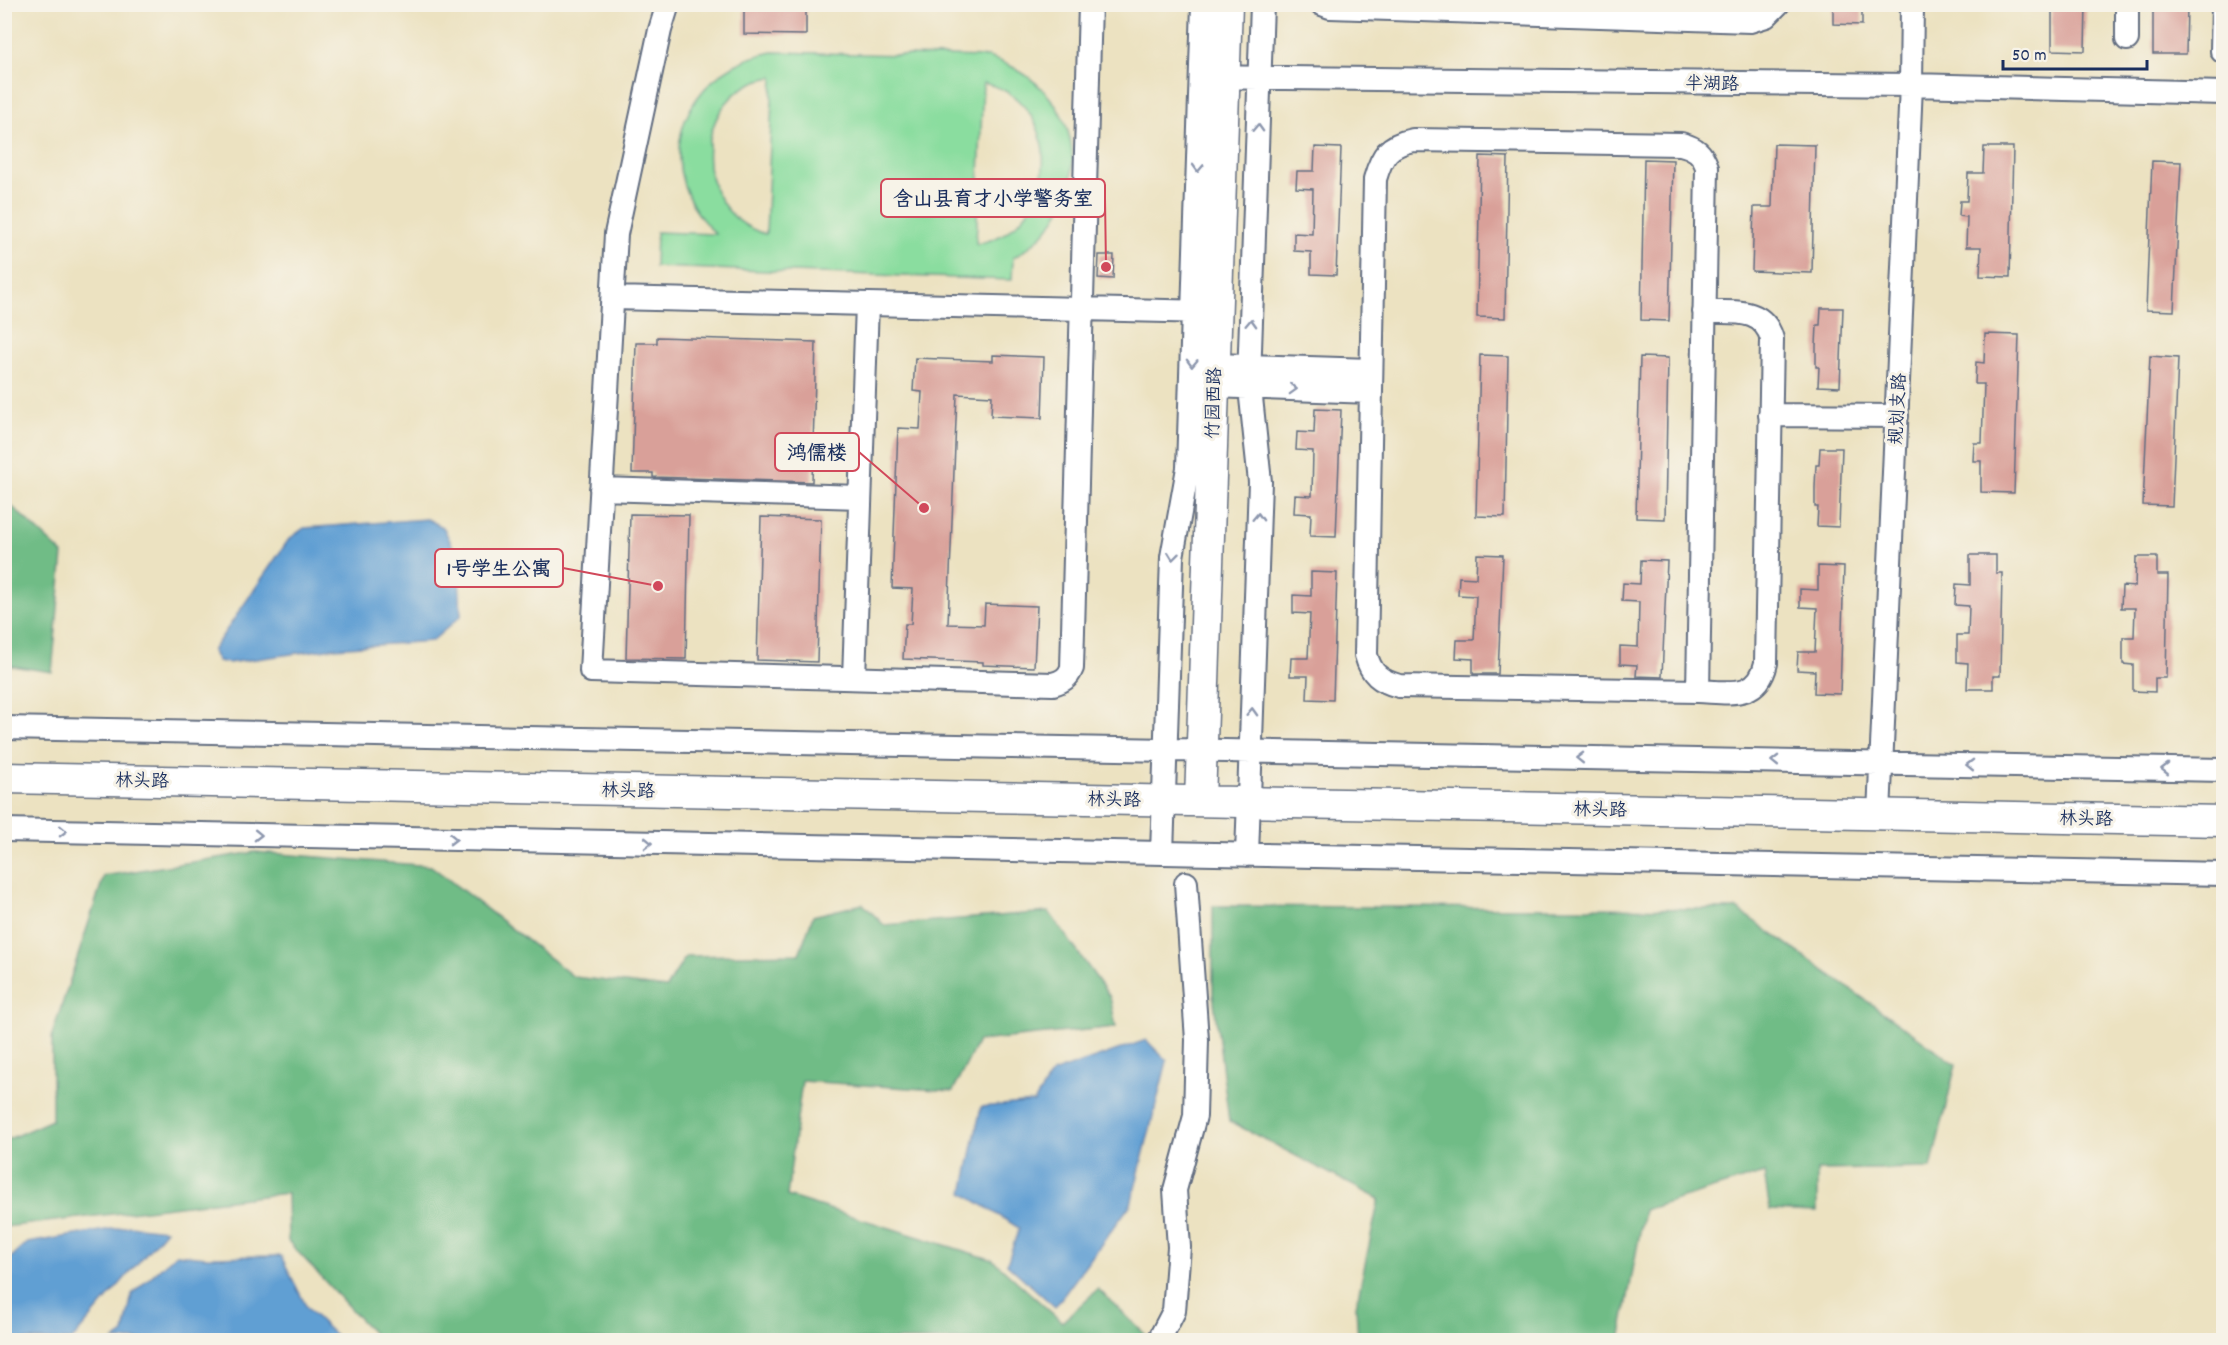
<svg xmlns="http://www.w3.org/2000/svg" width="2228" height="1345" font-family="Dekko,'LXGW WenKai TC',sans-serif">
<style>
.green{fill:#8add9f;stroke:#52867e;stroke-width:1.5;fill-rule:evenodd}
.forest{fill:#6fbc86;stroke:#457672;stroke-width:1.5}
.water{fill:#619fd3;stroke:#3e6798;stroke-width:1.5}
.building{fill:#d9a099}
.lines{fill:none;stroke-linecap:round;stroke-linejoin:round}
.minor-casing{stroke:#646e81;stroke-width:26}
.major-casing{stroke:#646e81;stroke-width:33}
.minor{stroke:#fff;stroke-width:22}
.major{stroke:#fff;stroke-width:30}
.oneway{stroke:#8d97ae}
.labels{text-anchor:middle;stroke-width:6;stroke-linejoin:round;paint-order:stroke}
.street-label{font-size:18px;fill:#1b2f5e;stroke:#f7f3e8}
.leader{fill:none;stroke:#d1495b;stroke-width:2}
.callout-dot{fill:#d1495b;stroke:#f7f3e8;stroke-width:2}
.callout{fill:#f7f3e8;stroke:#d1495b;stroke-width:2}
.callout-label{font-size:20px;text-anchor:middle;font-weight:bold;fill:#1b2f5e}
</style>
<rect width="100%" height="100%" fill="#f7f3e8"/>
<filter id="ink" filterUnits="userSpaceOnUse"><feTurbulence type="fractalNoise" baseFrequency=".0167" numOctaves="2"/><feDisplacementMap in="SourceGraphic" scale="12" xChannelSelector="R" yChannelSelector="G"/><feConvolveMatrix kernelMatrix="1 2 1 2 8 2 1 2 1" color-interpolation-filters="sRGB"/></filter>
<filter id="wash" filterUnits="userSpaceOnUse"><feTurbulence type="fractalNoise" baseFrequency=".008" numOctaves="4" result="noise"/><feDisplacementMap in="SourceGraphic" scale="24" xChannelSelector="R" yChannelSelector="G"/><feGaussianBlur stdDeviation="1.35" result="paint"/><feColorMatrix in="noise" values="0 0 0 0 0 0 0 0 0 0 0 0 0 0 0 0 0 1.4 0 .05"/><feComposite in="paint" operator="in"/></filter>
<g filter="url(#wash)">
<rect width="100%" height="100%" fill="#ece2c1"/>
<path class="green" d="M773 52 988 57C1088 88 1103 204 1013 258L1012 280 655 267 656 232 715 234C708 226 700 218 695 209 653 140 698 65 773 52ZM773 77 766 234H765C685 209 692 89 773 77ZM983 83C1068 101 1061 229 976 244Z"/>
<path class="forest" d="M4 499 63 554 52 672 5 665Z
M255 852 431 866 574 977 666 988 686 956 799 954 813 916 863 904 884 925 1049 912 1110 997 1116 1027 978 1041 953 1091 802 1081 787 1196 993 1260 1062 1322 1098 1289 1151 1340H379L288 1241 287 1193 5 1227 4 1141 52 1120V1035L104 876Z
M1213 906 1737 909 1956 1064 1931 1168 1817 1170V1212L1770 1210 1764 1173 1644 1210 1620 1340H1358L1356 1306 1379 1199 1229 1121 1213 994Z"/>
<path class="water" d="M427 519 443 527 458 557 461 616 432 641 334 648 228 663 218 661 212 651 289 539 304 528Z
M1146 1040 1167 1061 1131 1204 1055 1307 1007 1264 1019 1228 963 1193 981 1107 1034 1102 1052 1073Z
M130 1226 166 1230 72 1340H5V1263L27 1243Z
M176 1254 207 1257 281 1256 307 1308 340 1340H114L124 1333 132 1294Z"/>
<g id="blocks">
<path class="building" d="M744 4H806V35L744 34Z
M1833 4H1862V25L1833 24Z
M2052 4H2086L2085 51 2052 50Z
M2153 4H2187L2186 54H2153Z
M1774 144 1815 145 1812 273 1752 271 1754 207H1772Z
M1315 147 1341 148 1336 275 1311 274V252L1294 251V233L1312 234 1313 189 1296 188 1297 171H1314Z
M1984 147H2013L2010 277 1980 276 1981 247H1966L1967 217 1959 216 1960 201H1967L1968 173H1983Z
M1480 156 1508 157 1505 318 1477 317Z
M1644 159 1673 160 1669 321 1641 320Z
M2152 161 2181 162 2174 311 2146 310Z
M1099 255H1114L1113 279 1098 278Z
M1821 308H1843L1840 387 1818 386 1819 367H1816V346L1817 325H1820Z
M1985 334 2019 335 2014 493 1981 492V461H1973L1974 443H1982L1984 384H1975L1976 362 1984 363Z
M657 337 816 342 812 482 653 477V473H632L636 343H657Z
M993 355 1044 357 1042 418 991 416 992 396 957 394 948 624 984 625 985 604 1037 606 1034 667 983 665V662L903 659 905 624H911L913 589 892 588 898 428 920 429 922 392 913 391 915 358 993 361Z
M1480 355 1508 356 1505 517 1476 516Z
M2150 356 2178 358 2172 506 2143 505Z
M1640 357 1668 358 1665 519 1636 518Z
M1315 409 1341 410 1336 537 1310 536 1311 514 1294 513 1295 495 1312 496 1313 451 1296 450 1297 432 1314 433Z
M1820 448H1842L1839 527 1817 526 1818 507H1815V488L1816 465H1819Z
M630 514 689 515 686 659 626 658Z
M761 517 821 519 817 662 757 660Z
M1477 554 1503 555 1498 674H1473V659L1456 658 1457 640H1474L1476 596 1458 595 1459 577 1476 578Z
M1970 555H1996V573H2002L2000 676H1993V689H1967L1968 663 1957 662V635H1968L1969 606 1955 605 1956 584 1970 585Z
M2136 557H2157V575H2168L2166 678H2155V692L2133 691V665L2123 664V637H2134L2135 608H2121L2122 586 2135 587Z
M1641 560 1667 561 1662 677 1636 676 1637 665 1620 664V646L1638 647 1639 602 1622 601 1623 583 1640 584Z
M1818 566 1844 567 1840 694 1814 693 1815 671 1797 670 1798 652H1815L1817 608 1800 607V589L1818 590Z
M1311 572 1337 573 1333 700 1307 699 1308 676H1290L1291 658H1308L1310 614 1293 613V595L1311 596Z"/>
</g>
</g>
<g filter="url(#ink)">
<use href="#blocks" fill-opacity="0" stroke="#646e81" stroke-width="1.5"/>
<g class="lines">
<g class="minor-casing">
<path id="minor" d="M668 4 660 30 616 234 591 671 1053 684C1063 681 1068 678 1072 668L1090 4
M1322 4 1330 7 1750 21 1766 16 1778 4
M2127 39V4
M2222 51 2223 4
M1201 77 1911 85 2224 93
M613 298 1208 312
M1215 365 1371 370
M1214 386 1371 392
M1770 415 1897 416
M601 489 860 497
M854 678 867 304
M1698 691 1707 167C1702 153 1696 148 1681 144L1413 140C1388 145 1382 155 1375 179L1366 655C1371 674 1380 681 1399 686L1698 691C1728 692 1758 700 1766 663L1772 339C1763 306 1732 313 1704 312
M4 728 2224 770
M1879 814 1911 85 1912 4
M4 830 2224 874
M1162 853 1172 557 1188 468 1203 4
M1247 855 1260 482 1249 379 1262 4
M1159 1340 1174 1311 1179 1247 1175 1190 1195 1116 1197 1040 1186 883"/>
</g>
<g class="major-casing">
<path id="major" d="M4 778 2224 821
M1200 801 1227 4"/>
</g>
<use href="#minor" class="minor"/>
<use href="#major" class="major"/>
</g>
<defs><path id="oneway-chevron" d="M-2-3.5L2.5 0L-2 3.5" fill="none" stroke-width="1.6" stroke-linecap="round" stroke-linejoin="round" transform="scale(1.5)"/></defs>
<g class="oneway">
<use href="#oneway-chevron" transform="translate(1258 128) rotate(-88)"/>
<use href="#oneway-chevron" transform="translate(1198 168) rotate(92)"/>
<use href="#oneway-chevron" transform="translate(1251 323) rotate(-88)"/>
<use href="#oneway-chevron" transform="translate(1192 363) rotate(92)"/>
<use href="#oneway-chevron" transform="translate(1293 389) rotate(2)"/>
<use href="#oneway-chevron" transform="translate(1258 517) rotate(-88)"/>
<use href="#oneway-chevron" transform="translate(1173 556) rotate(97)"/>
<use href="#oneway-chevron" transform="translate(1252 712) rotate(-88)"/>
<use href="#oneway-chevron" transform="translate(1580 758) rotate(-179)"/>
<use href="#oneway-chevron" transform="translate(1775 761) rotate(-179)"/>
<use href="#oneway-chevron" transform="translate(1970 765) rotate(-179)"/>
<use href="#oneway-chevron" transform="translate(2165 769) rotate(-179)"/>
<use href="#oneway-chevron" transform="translate(63 831) rotate(1)"/>
<use href="#oneway-chevron" transform="translate(258 835) rotate(1)"/>
<use href="#oneway-chevron" transform="translate(453 839) rotate(1)"/>
<use href="#oneway-chevron" transform="translate(648 843) rotate(1)"/>
</g>
</g>
<g class="labels">
<g class="street-label">
<text transform="translate(1712 83) rotate(1)" y="6">半湖路</text>
<text transform="translate(1213 403) rotate(-88)" y="6">竹园西路</text>
<text transform="translate(1897 409) rotate(-87)" y="6">规划支路</text>
<text transform="translate(142 780) rotate(1)" y="6">林头路</text>
<text transform="translate(628 790) rotate(1)" y="6">林头路</text>
<text transform="translate(1114 799) rotate(1)" y="6">林头路</text>
<text transform="translate(1600 809) rotate(1)" y="6">林头路</text>
<text transform="translate(2086 818) rotate(1)" y="6">林头路</text>
</g>
</g>
<path class="leader" d="M1106 267L1105 198M924 508L859 452M658 586L563 568"/>
<g class="callout-dot">
<circle cx="1106" cy="267" r="6"/>
<circle cx="924" cy="508" r="6"/>
<circle cx="658" cy="586" r="6"/>
</g>
<g class="callout">
<rect x="881" y="179" width="224" height="38" rx="6"/>
<rect x="775" y="433" width="84" height="38" rx="6"/>
<rect x="435" y="549" width="128" height="38" rx="6"/>
</g>
<g class="callout-label">
<text x="993" y="205">含山县育才小学警务室</text>
<text x="817" y="459">鸿儒楼</text>
<text x="499" y="575">1号学生公寓</text>
</g>
<rect width="2228" height="1345" fill="none" stroke="#f7f3e8" stroke-width="24"/>
<path d="M2003 60v9h144v-9" fill="none" stroke="#1b2f5e" stroke-width="3"/>
<text x="2012" y="60" font-size="18" fill="#1b2f5e" stroke="#f7f3e8" stroke-width="4.5" paint-order="stroke">50 m</text>
</svg>
